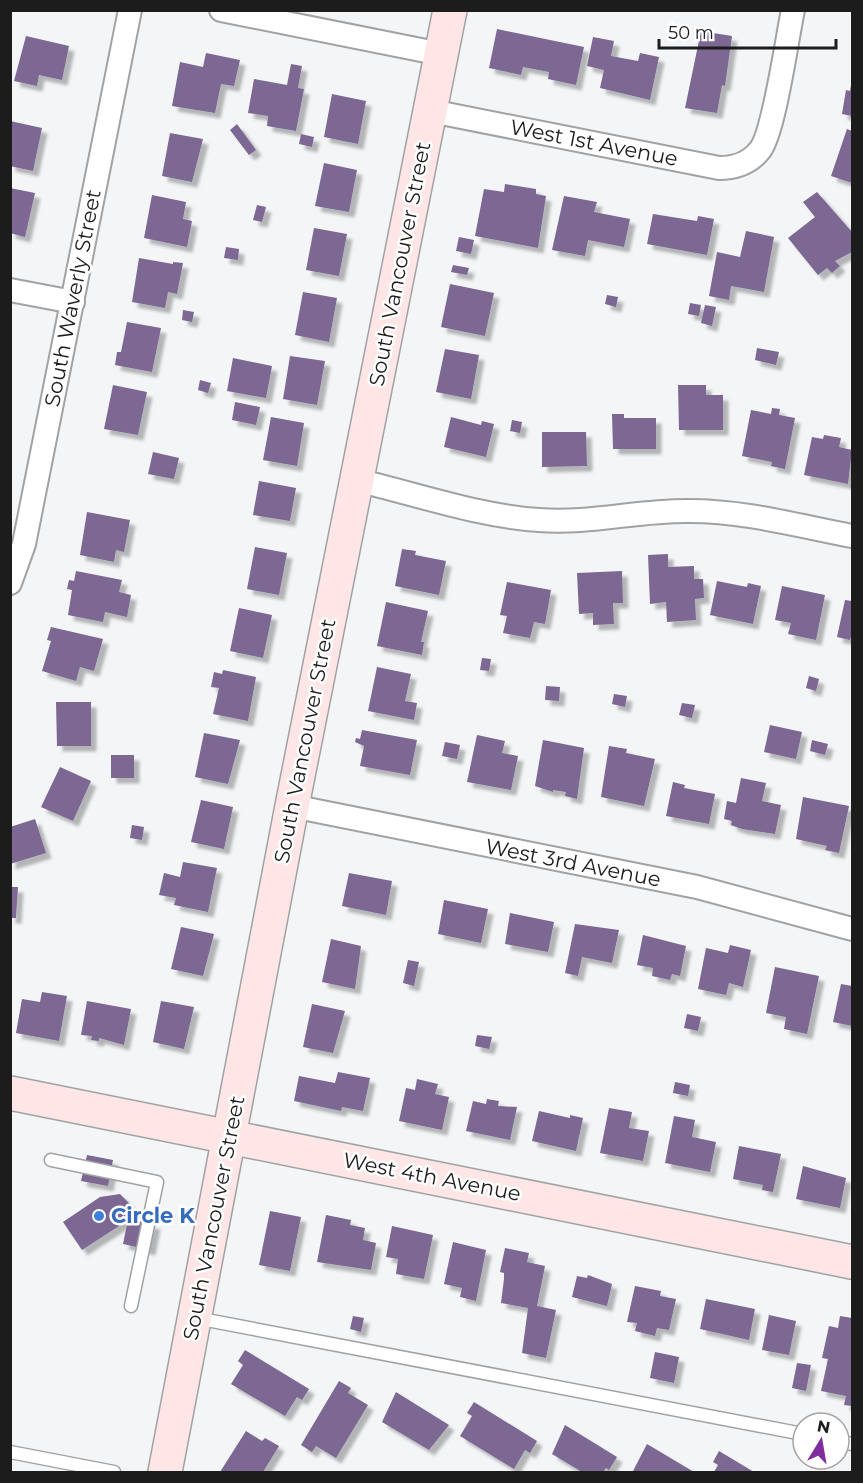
<svg xmlns="http://www.w3.org/2000/svg" width="863" height="1483" font-family="Montserrat,sans-serif">
<style>
.building{fill:#7c6792;filter:url(#shadow)}
.lines{fill:none;stroke-linecap:round;stroke-linejoin:round}
.lane-casing{stroke:#a1a2a3;stroke-width:15}
.street-casing{stroke:#a1a2a3;stroke-width:26}
.secondary-casing{stroke:#a1a2a3;stroke-width:36}
.lane{stroke:#fff;stroke-width:12}
.street{stroke:#fff;stroke-width:22}
.secondary{stroke:#fde6e5;stroke-width:33}
.shop-dot{fill:#3f7fe0;stroke:#fff;stroke-width:2}
.labels{text-anchor:middle;stroke-width:5;stroke-linejoin:round;paint-order:stroke}
.street-label{font-size:21px;fill:#1c1c1d;stroke:#fff}
.shop-label{font-size:21px;font-weight:bold;fill:#366cbe;stroke:#fff;text-anchor:start}
</style>
<defs>
<filter id="shadow"><feDropShadow dx="5.5" dy="5.5" stdDeviation="1.5" flood-color="#0004"/></filter>
</defs>
<rect width="100%" height="100%" fill="#f4f5f7"/>
<path class="building" d="M497 29 584 47 576 85 548 79 549 72 523 67 521 75 489 68Z
M701 31 732 36 725 86 722 85 717 113 685 108Z
M26 36 69 46 62 80 39 75 37 86 14 81Z
M593 37 614 41 611 56 638 61 640 53 659 57 650 100 600 88 604 70 587 66Z
M206 53 240 60 234 86 221 84 215 113 172 106 180 62 203 67Z
M291 64 302 66 298 88 304 89 296 131 267 126 268 116 248 113 254 79 287 85Z
M851 85H852V116L842 114 846 90 850 91Z
M332 94 366 101 358 144 324 137Z
M10 121 42 128 33 171 10 166Z
M237 124 256 150 249 155 230 130Z
M847 129 852 131V183L831 176Z
M170 133 203 139 192 182 162 176Z
M301 134 314 137 312 147 299 144Z
M324 163 357 170 349 212 315 206Z
M505 184 536 189V194L546 196 538 248 475 236 484 189 504 192Z
M10 188 35 193 25 237 10 233Z
M817 192 852 232V252L835 261 840 266 832 273 827 268 818 275 788 238 815 217 803 202Z
M152 195 186 202 183 219 192 221 187 247 144 238Z
M564 196 597 202 594 212 630 219 624 247 588 240 585 256 552 250Z
M257 205 266 207 262 222 253 220Z
M653 214 697 221 698 216 714 219 707 255 647 244Z
M314 228 347 234 339 276 306 270Z
M746 231 774 237 764 292 731 286 729 300 709 296 717 252 740 257Z
M459 237 474 240 471 254 456 251Z
M226 247 239 249 238 260 224 258Z
M139 258 173 264V262L183 263 177 294 168 292 165 308 132 302Z
M453 265 469 268 467 275 451 272Z
M450 284 494 293 485 336 441 327Z
M303 292 337 298 329 342 295 335Z
M607 295 618 297 616 307 605 304Z
M690 303 701 305 699 316 688 314Z
M705 305 716 307 712 326 701 323Z
M183 310 194 312 192 322 182 320Z
M127 322 161 328 152 372 115 365 117 352H121Z
M757 348 779 352 776 365 755 360Z
M445 349 479 355 471 399 436 392Z
M290 356 325 361 317 405 283 399Z
M233 358 272 366 266 398 227 391Z
M200 380 211 383 208 393 198 390Z
M113 385 147 392 138 435 104 429Z
M678 385H706V395H723V430H679Z
M235 402 260 407 256 425 232 420Z
M772 408 780 409 779 415 795 418 785 469 771 466 772 462 742 456 751 410 771 414Z
M612 414H624V418H656V449H613Z
M271 417 304 423 297 466 263 460Z
M451 417 481 425 482 421 494 424 486 457 444 447Z
M512 420 522 422 520 433 510 431Z
M542 432H586L587 466 542 467Z
M824 435 841 438 839 447 852 450 848 484 804 475 812 437 823 439Z
M153 452 179 458 174 479 148 474Z
M259 481 296 488 290 521 253 515Z
M87 512 130 520 124 552 116 550 114 562 80 555Z
M255 547 287 553 279 595 247 589Z
M402 549 416 551 415 555 446 561 439 595 395 586Z
M668 554V567L694 566V579H703L704 598 695 599 696 620 667 622 666 602 650 604 648 555Z
M76 571 122 580 119 592 131 595 127 617 105 612 103 622 68 615 72 590 67 589 69 580 74 581Z
M622 571 623 603H613L614 624 593 625V613L579 614 577 573Z
M717 581 747 587 748 583 761 586 753 624 710 615Z
M507 582 551 590 545 624 534 622 530 638 503 633 507 616 500 615Z
M782 586 825 595 816 640 788 634 791 623 775 620Z
M845 600 852 601V633L850 640 837 637Z
M386 602 428 611 421 642H424L422 655 377 646Z
M239 608 272 615 263 658 230 651Z
M51 627 103 639 94 671 80 667 76 681 42 671 51 641 47 640Z
M482 658 491 659 489 671 480 670Z
M377 667 411 674 405 701 417 703 414 720 368 711Z
M223 670 256 677 248 721 213 714 219 688 211 687 214 672 222 674Z
M809 676 819 679 816 691 806 688Z
M546 686 560 687 559 701 545 700Z
M614 694 627 696 625 707 612 704Z
M56 702H91V746H57Z
M682 703 695 705 692 718 679 715Z
M770 725 802 732 796 759 764 752Z
M362 730 417 740 410 775 360 766 364 746 355 742 356 738 360 739Z
M204 733 240 740 228 784 195 777Z
M477 735 505 741 502 753 518 756 511 790 467 782Z
M543 740 584 748 577 799 565 796 566 792 553 790V792L535 786Z
M812 740 828 744 825 755 810 751Z
M445 742 460 745 457 759 442 756Z
M609 746 627 749 626 753 655 759 644 806 601 797Z
M111 755H134V778H111Z
M60 767 91 781 73 821 41 807Z
M741 778 766 783 762 801 781 805 775 834 742 829 731 825 732 821 724 819 727 801 736 803Z
M673 782 685 785 684 788 715 794 709 824 666 816Z
M803 797 849 806 839 853 825 850 827 846 796 839Z
M201 800 233 807 224 849 191 842Z
M35 819 46 853 10 864V827Z
M132 825 144 827 142 840 130 838Z
M183 862 217 868 208 912 174 905 176 898 159 895 164 873 180 877Z
M349 873 392 881 386 915 342 906Z
M10 887H18L16 918H10Z
M444 900 488 909 481 943 438 934Z
M510 913 554 922 548 952 505 944Z
M575 924 619 930 612 963 582 957 578 976 565 973Z
M181 927 214 934 203 976 171 969Z
M643 935 686 946 680 976 672 974 670 980 652 976 653 968 637 965Z
M331 939 361 946 355 989 322 982Z
M730 945 751 950 743 987 729 983 726 995 698 989 706 948 728 953Z
M408 960 419 962 414 986 403 983Z
M775 967 819 976 807 1034 784 1029 786 1017 766 1013Z
M841 984 852 986V1026L833 1022Z
M42 992 67 996 59 1041 16 1033 22 999 40 1002Z
M87 1001 131 1009 124 1045 99 1038V1041L91 1040 92 1036 81 1035Z
M161 1001 194 1007 184 1049 153 1042Z
M312 1004 345 1011 333 1053 303 1047Z
M687 1014 701 1017 698 1031 684 1028Z
M477 1035 492 1037 489 1049 475 1046Z
M338 1072 370 1078 363 1111 342 1107 341 1111 294 1101 299 1076 335 1083Z
M417 1079 438 1084 435 1094 449 1097 442 1130 399 1121 406 1088 415 1090Z
M675 1082 690 1085 688 1096 673 1093Z
M487 1099 499 1101 498 1106 517 1107 510 1140 466 1131 473 1101 486 1104Z
M609 1108 632 1112 629 1128 649 1131 643 1161 600 1153Z
M539 1111 570 1118V1115L583 1118 576 1151 532 1141Z
M674 1116 695 1120 692 1137 716 1142 710 1172 665 1163Z
M739 1146 781 1154 773 1192 762 1190 763 1185 733 1179Z
M87 1155 113 1160 108 1186 81 1181Z
M803 1166 846 1178 840 1208 796 1199Z
M120 1194 129 1203 131 1211 119 1226 82 1250 63 1222 100 1197Z
M270 1211 301 1217 290 1271 259 1265Z
M326 1215 351 1220 350 1225 365 1228 363 1240 376 1243 371 1270 317 1262Z
M128 1219 155 1224 150 1250 123 1244Z
M392 1226 433 1235 424 1279 396 1274 398 1259 386 1257Z
M453 1242 486 1250 476 1301 460 1297 462 1288 444 1284Z
M505 1248 529 1253 527 1262 545 1266 537 1306 556 1310 546 1358 522 1353 528 1308 501 1303 504 1279V1273L500 1272Z
M588 1275 612 1284 607 1306 572 1297 577 1276 587 1278Z
M635 1286 661 1291 660 1296 676 1299 669 1330 657 1328 655 1336 635 1331 637 1323 627 1322Z
M706 1299 755 1309 749 1340 700 1329Z
M769 1315 796 1321 789 1355 762 1350Z
M353 1316 364 1318 361 1332 350 1329Z
M840 1316 852 1318V1406L844 1405 846 1396 821 1391 828 1359 822 1358 829 1326 838 1328Z
M245 1350 309 1389 302 1400 297 1397 285 1416 231 1384 243 1365 238 1361Z
M655 1352 679 1357 674 1383 650 1378Z
M797 1363 811 1365 806 1391 792 1388Z
M339 1381 351 1388 348 1393 368 1405 336 1458 316 1446 312 1452 301 1445Z
M396 1392 449 1425 429 1450 382 1422Z
M474 1402 537 1441 530 1453 525 1450 514 1469 460 1436 472 1416 467 1413Z
M565 1425 617 1457 609 1470 606 1468 603 1472H582L552 1454Z
M246 1431 262 1441 265 1438 279 1446 263 1472H220Z
M647 1444 694 1472 633 1471Z
M719 1451 754 1472H714L718 1465 713 1462Z"/>
<g class="lines">
<g class="lane-casing">
<path id="lane" d="M51 1160 157 1182 131 1306
M196 1318 803 1434
M839 1441 852 1444
M10 1452 114 1472"/>
</g>
<g class="street-casing">
<path id="street" d="M221 10 441 54
M431 111 719 168C735 168 749 164 760 150 774 133 787 38 793 10
M10 290 73 302
M356 480C416 494 478 516 539 520 590 524 639 510 690 511 745 511 799 526 852 536
M10 583 24 544 130 10
M292 806 697 887 852 929"/>
</g>
<g class="secondary-casing">
<path id="secondary" d="M10 1093 852 1262
M165 1472 292 806 450 10"/>
</g>
<use href="#lane" class="lane"/>
<use href="#street" class="street"/>
<use href="#secondary" class="secondary"/>
</g>
<circle class="shop-dot" cx="99" cy="1216" r="6"/>
<g class="labels">
<g class="street-label">
<text transform="translate(594 143) rotate(11)" y="7">West 1st Avenue</text>
<text transform="translate(400 264) rotate(-79)" y="7">South Vancouver Street</text>
<text transform="translate(73 298) rotate(-79)" y="7">South Waverly Street</text>
<text transform="translate(305 741) rotate(-79)" y="7">South Vancouver Street</text>
<text transform="translate(573 863) rotate(11)" y="7">West 3rd Avenue</text>
<text transform="translate(432 1177) rotate(11)" y="7">West 4th Avenue</text>
<text transform="translate(214 1218) rotate(-79)" y="7">South Vancouver Street</text>
</g>
<g class="shop-label">
<text x="111" y="1223">Circle K</text>
</g>
</g>
<rect width="863" height="1483" fill="none" stroke="#1c1c1d" stroke-width="24"/>
<g transform="translate(821 1441) rotate(11)"><circle r="28" fill="#ffffff" stroke="#a4a4a5" stroke-width="1.5"/>
<path d="M0-4.5L10 22L0 15L-10 22Z" fill="#802d9d"/>
<text y="-9" font-size="16" font-weight="bold" text-anchor="middle" fill="#1c1c1d">N</text>
</g>
<path d="M659 39v9h177v-9" fill="none" stroke="#1c1c1d" stroke-width="3"/>
<text x="668" y="39" font-size="18" fill="#1c1c1d" stroke="#ffffff" stroke-width="4.5" paint-order="stroke">50 m</text>
</svg>
